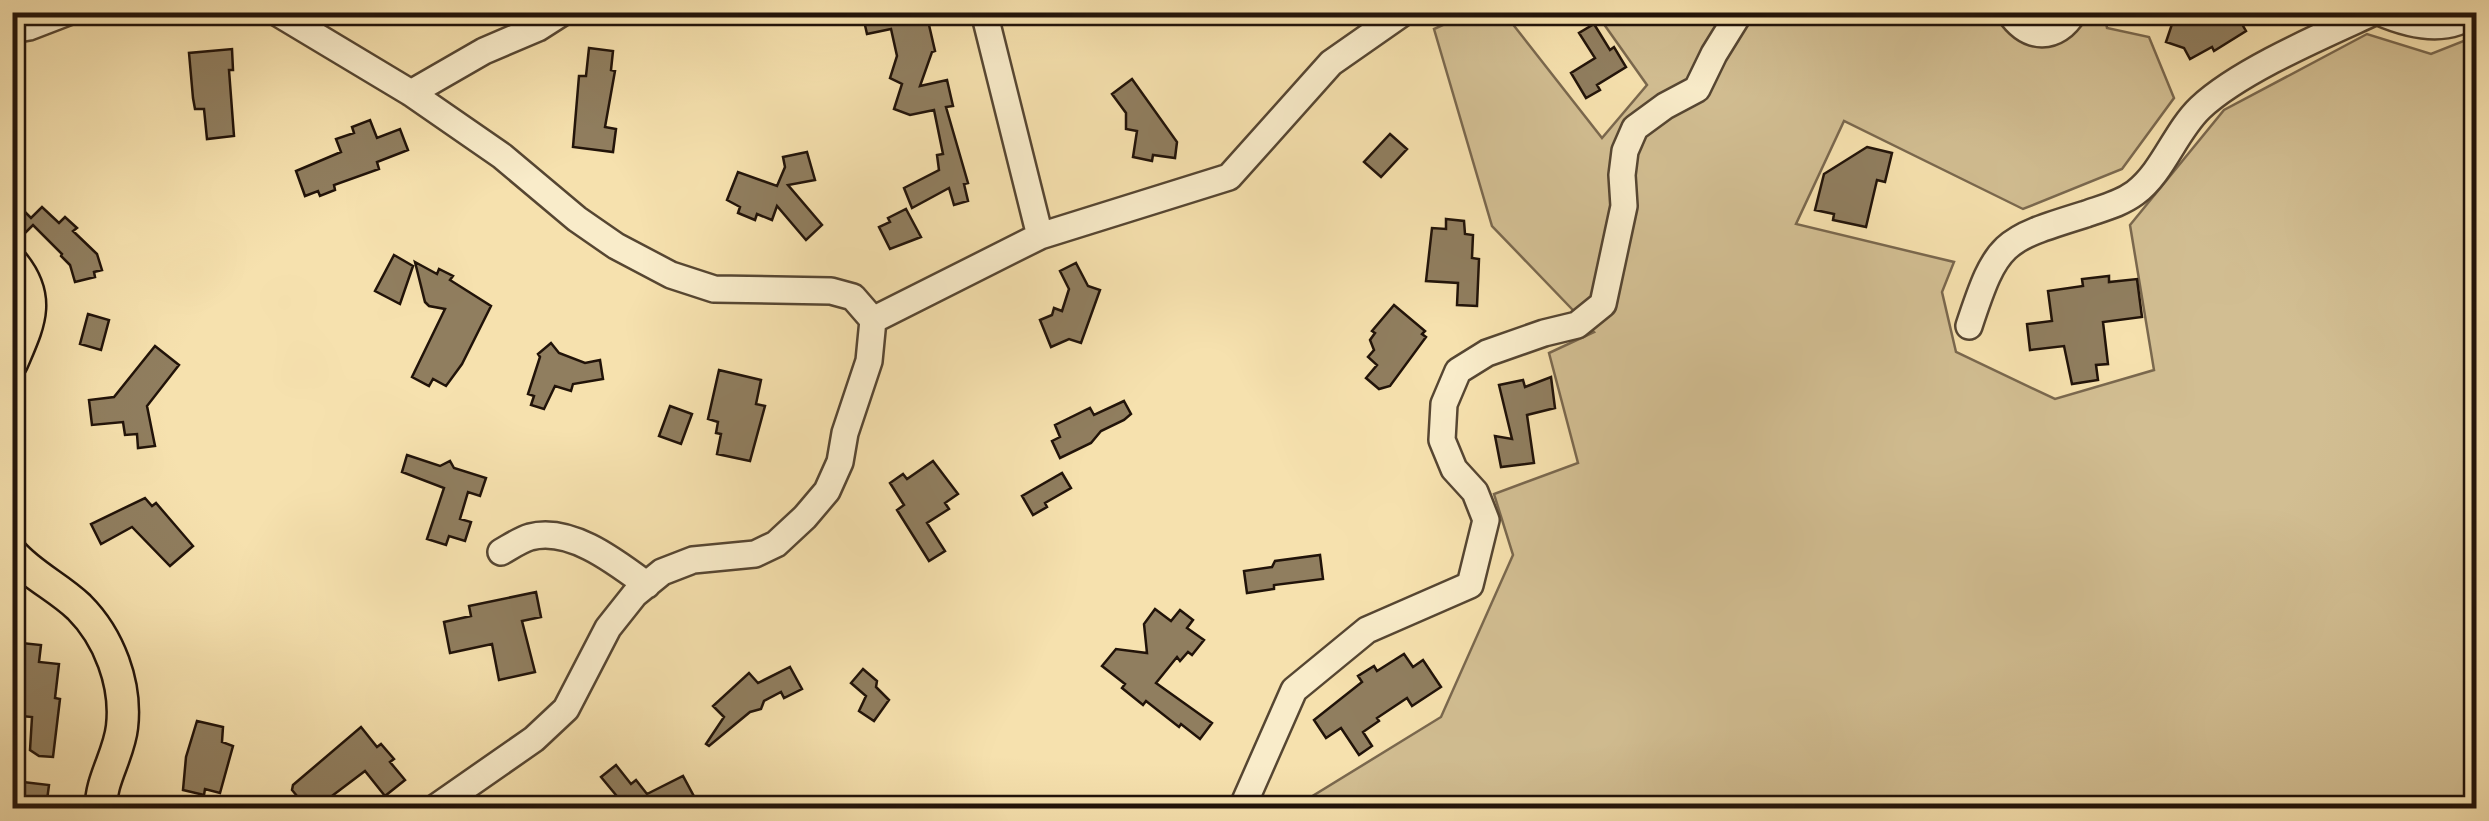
<svg xmlns="http://www.w3.org/2000/svg" width="2489" height="821" font-family="'IM FELL Great Primer',serif">
<style>
.green{fill:#d2be92;stroke:#7a684e;stroke-width:2.5}
.building{fill:#907e5f;stroke:#211309;stroke-width:2.5}
.lines{fill:none;stroke-linecap:round;stroke-linejoin:round}
.minor-casing{stroke:#564632;stroke-width:30}
.major-casing{stroke:#211309;stroke-width:35}
.minor{stroke:#f9ecca;stroke-width:25}
.major{stroke:#f6e1ae;stroke-width:30}
</style>
<rect width="100%" height="100%" fill="#f6e1ae"/>
<filter id="stains"><feTurbulence type="fractalNoise" baseFrequency=".002" numOctaves="4"/><feColorMatrix values="0 0 0 0 .2 0 0 0 0 .09 0 0 0 0 .02 0 0 0 .5 -.17"/></filter>
<radialGradient id="worn" r=".72"><stop offset=".6" stop-color="#630" stop-opacity="0"/><stop offset="1" stop-color="#630" stop-opacity=".3"/></radialGradient>
<path class="green" d="M2104 12 2107 28 2149 37 2174 98 2122 169 2023 209 1844 121 1796 224 1954 262 1942 292 1956 352 2055 399 2154 370 2130 225 2224 110 2367 34 2431 54 2476 36V808H1293L1441 717 1513 555 1494 494 1578 463 1549 353 1594 332 1492 226 1434 29 1469 13H1504L1602 138 1647 85 1596 13Z"/>
<path class="building" d="M862 12H926L935 51 932 52 920 86 947 80 953 106 946 107 968 183 964 184 968 201 954 205 949 188 912 208 904 188 939 170 937 155 943 154 934 110 910 115 894 109 902 84 890 78 897 56 891 29 867 34Z
M2194 12H2246L2242 24 2246 31 2214 51 2212 47 2190 59 2184 48 2166 42 2172 24Z
M1594 24 1610 50 1614 47 1626 67 1597 85 1600 90 1586 98 1571 73 1595 58 1579 33Z
M589 48 613 51 611 70 615 71 605 127 616 129 613 152 573 147 579 76H586Z
M232 49 233 70H229L234 136 207 139 204 109H195L193 98 189 53Z
M1132 79 1177 142 1175 158 1153 155 1152 161 1133 157 1137 131 1126 129V113L1112 94Z
M370 120 377 138 400 129 408 150 377 162 379 169 334 185 335 190 320 196 318 191 305 196 296 171 341 152 336 139 354 133 352 127Z
M1390 134 1407 149 1381 177 1364 162Z
M1867 147 1892 153 1885 182 1877 180 1866 227 1833 220 1834 214 1815 210 1824 174Z
M807 152 815 180 788 185 822 225 806 240 777 206 772 220 757 214 755 220 738 213 740 207 727 200 738 172 777 186 785 167 783 157Z
M20 207 31 218 42 207 59 223 65 217 77 228 73 231 97 254 102 270 94 272 95 277 75 282 70 265 61 256 62 254 33 225 23 235 12 226V215Z
M906 209 921 237 890 249 879 227 890 222 888 218Z
M1446 219 1464 221 1465 234 1473 235 1472 258 1479 259 1477 306 1457 305 1458 283 1426 281 1432 228 1446 229Z
M394 255 413 266 400 304 375 291Z
M415 262 437 274 439 269 453 276 450 280 491 306 462 364 446 386 433 379 429 386 412 377 445 309 429 306 425 302Z
M1076 263 1088 286 1100 290 1081 343 1069 339 1051 347 1040 320 1052 315 1054 308 1062 311 1069 289 1060 271Z
M2109 276V282L2137 279 2142 317 2103 322 2108 364 2096 365 2098 380 2072 384 2064 346 2030 350 2027 324 2052 321 2048 291 2083 286 2082 279Z
M1394 305 1425 331 1422 334 1426 337 1390 386 1379 389 1366 378 1377 365 1368 357 1374 350 1370 340 1375 333 1372 331Z
M88 314 109 320 101 350 80 344Z
M551 343 559 353 585 363 600 360 603 379 573 384 571 391 555 386 544 409 531 405 534 396 528 394 540 357 538 354Z
M155 346 179 365 147 406 155 446 138 448 137 434 125 435 123 422 92 425 89 400 114 397Z
M719 370 761 380 756 404 765 406 750 461 717 454 721 434 716 433 718 422 708 419Z
M1551 377 1555 408 1527 415 1534 463 1501 467 1495 436 1512 439 1499 385 1523 380 1525 387Z
M1124 401 1131 414 1124 420 1101 431 1091 443 1060 458 1052 441 1060 437 1055 425 1090 408 1094 415Z
M670 406 692 414 681 444 659 436Z
M407 455 440 466 450 461 454 468 486 478 480 496 468 492 460 519 471 522 465 541 449 536 446 545 427 539 444 488 402 472Z
M933 461 958 494 945 503 949 509 927 523 945 551 929 561 897 510 904 505 890 483 903 474 907 479Z
M1062 473 1071 488 1045 503 1047 507 1033 515 1022 496Z
M145 498 152 506 156 503 193 546 170 566 132 527 101 544 91 524Z
M1320 555 1323 579 1274 585V589L1247 593 1244 571 1272 567 1275 561Z
M536 592 541 617 522 621 535 672 499 680 492 644 450 653 444 622 471 616 469 606Z
M1155 609 1171 621 1180 610 1193 620 1187 628 1204 640 1192 655 1188 652 1180 661 1177 657 1156 683 1212 723 1200 739 1181 724 1179 727 1146 701 1143 705 1122 688 1125 684 1102 666 1116 649 1147 653 1144 624Z
M12 642 41 645 39 662 59 664 55 698 60 699 53 757 39 756 30 750 32 717 12 715 15 656H12Z
M1404 654 1413 667 1423 660 1441 687 1412 706 1407 698 1377 718 1379 721 1363 732 1372 746 1359 755 1341 728 1326 738 1314 720 1362 682 1358 676 1374 666 1377 671Z
M790 667 802 689 784 698 781 692 764 701 761 709 750 712 709 746 706 744 724 717 713 706 749 673 758 683Z
M863 669 877 681 876 687 889 700 874 721 859 711 866 696 851 683Z
M197 721 223 727 222 742 233 746 220 793 205 789 204 795 183 790 186 757Z
M361 727 377 747 381 744 394 759 390 762 405 780 385 796 365 771 316 808H307L292 790 293 785Z
M616 765 631 784 636 780 647 794 683 776 697 802 684 808H620L625 806 601 777Z
M23 782 49 785 46 808 20 807Z"/>
<g class="lines">
<g class="minor-casing">
<path id="minor" d="M276 12 411 93 502 156 577 219 616 246 671 275 714 289 831 291 853 297 873 320
M984 12 1040 236
M2009 12C2028 40 2056 42 2074 12
M2379 12C2409 25 2447 35 2475 12
M12 30 29 27 68 12
M411 93 484 51 538 28 563 12
M1969 326C1997 241 2002 240 2086 214 2103 208 2120 204 2135 193 2163 172 2175 132 2200 108 2239 71 2324 35 2374 12
M501 552C510 547 520 540 530 537 570 526 616 562 647 585
M435 808 534 739 566 709 608 628 635 594 662 572 693 560 755 554 776 544 805 517 827 491 840 462 845 433 869 361 873 320 1040 236 1229 177 1331 63 1404 12
M1242 808 1294 690 1367 630 1470 585 1486 520 1475 492 1454 469 1442 440 1444 404 1458 371 1487 353 1544 333 1577 325 1603 304 1624 206 1622 175 1625 151 1635 128 1665 106 1697 89 1714 54 1740 12"/>
</g>
<g class="major-casing">
<path id="major" d="M12 262C43 299 28 325 12 363
M12 553C31 575 58 587 79 607 109 637 127 684 122 727 119 755 100 781 101 808"/>
</g>
<use href="#minor" class="minor"/>
<use href="#major" class="major"/>
</g>
<rect width="2489" height="821" fill="none" stroke="#f6e1ae" stroke-width="50"/>
<rect x="15" y="15" width="2459" height="791" fill="none" stroke="#211309" stroke-width="5"/>
<rect x="25" y="25" width="2439" height="771" fill="none" stroke="#211309" stroke-width="2.5"/>
<rect width="100%" height="100%" filter="url(#stains)"/>
<rect width="100%" height="100%" fill="url(#worn)"/>
</svg>
